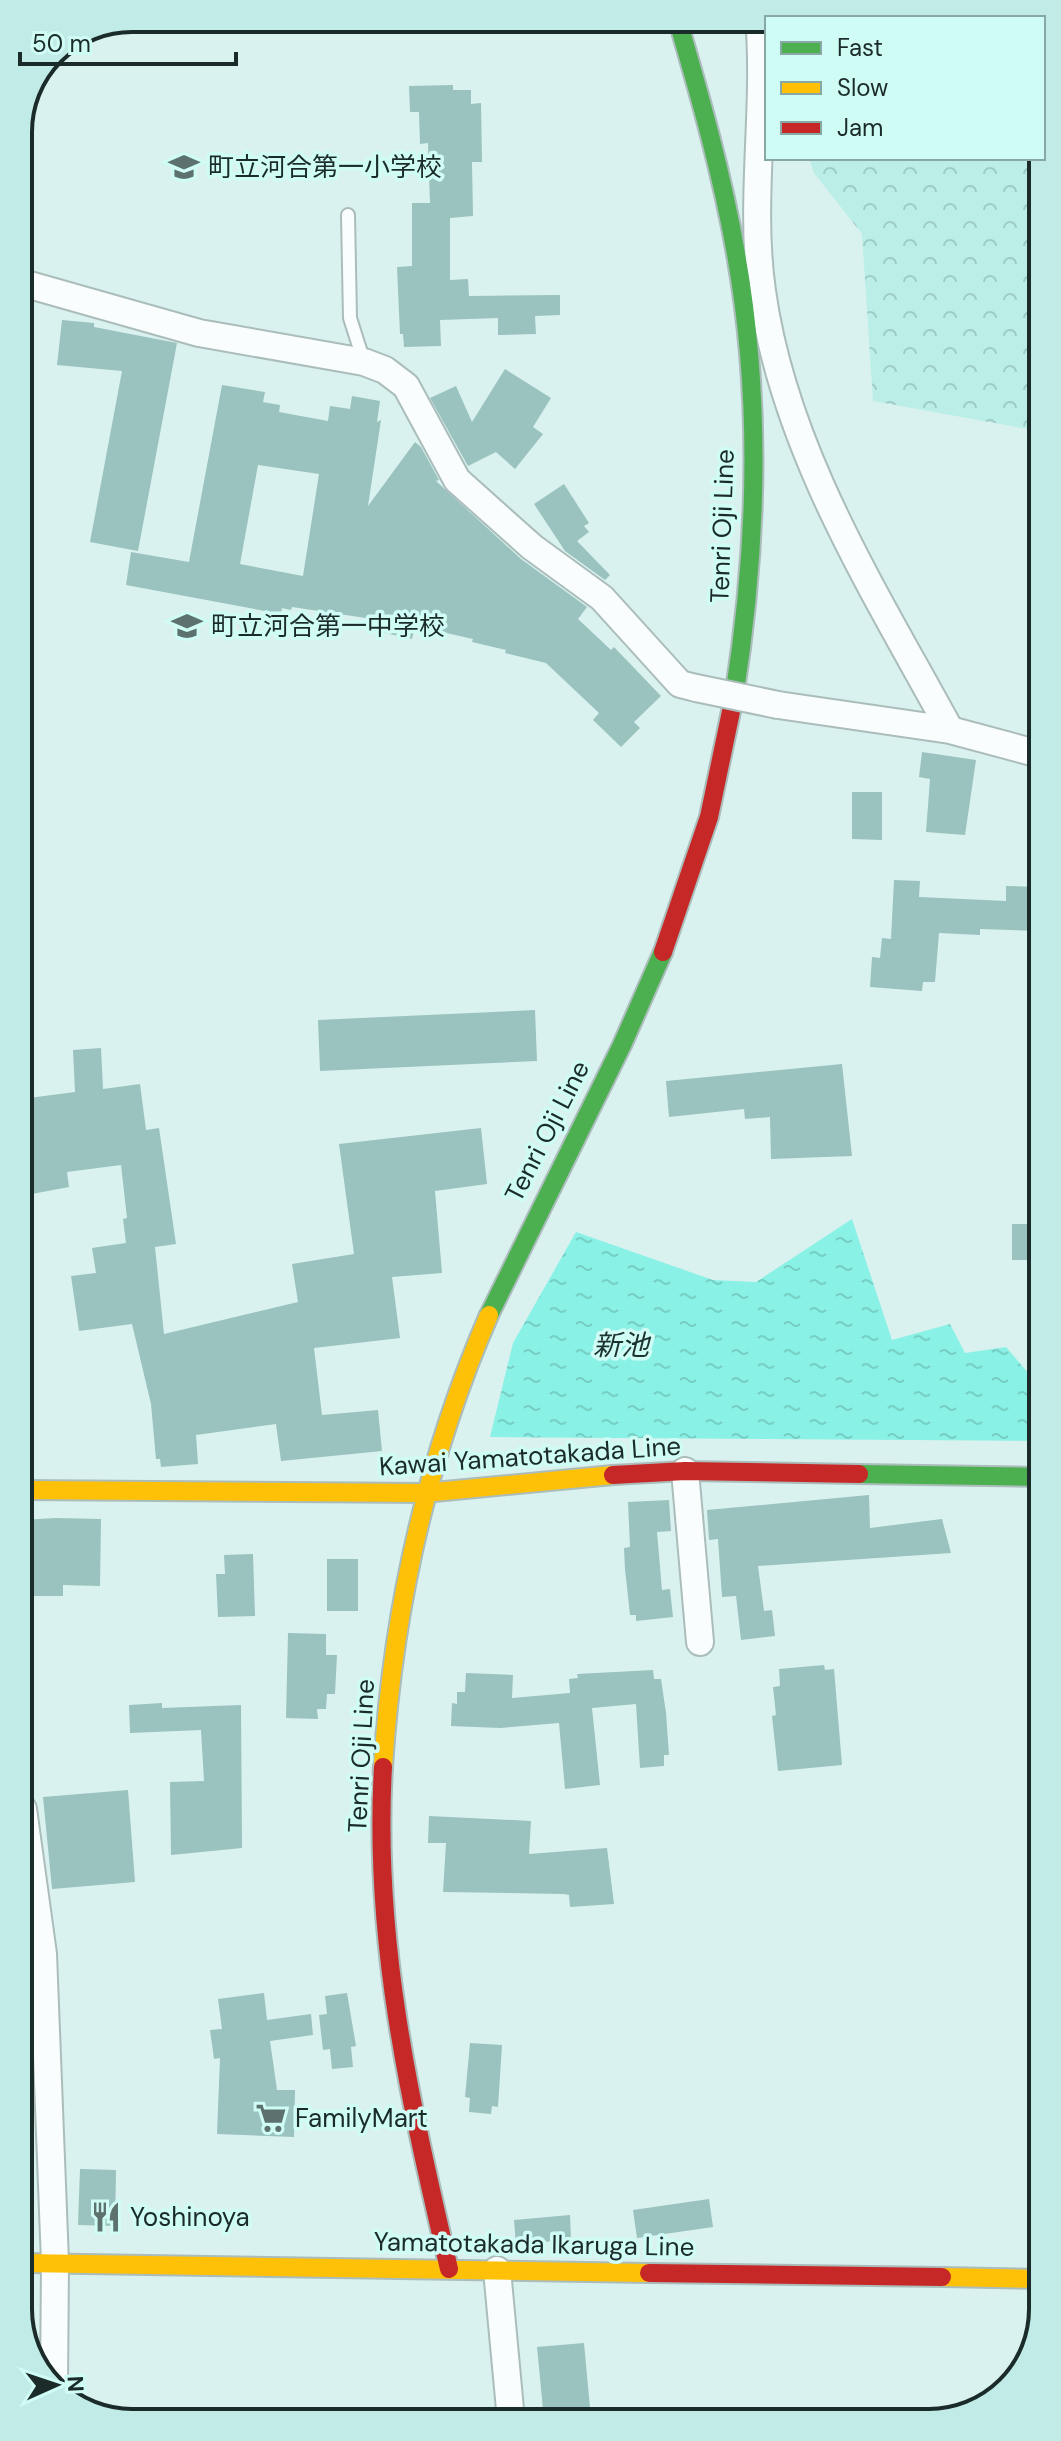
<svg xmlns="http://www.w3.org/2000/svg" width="1061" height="2441" font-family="'DM Sans','Noto Sans JP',sans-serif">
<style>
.forest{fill:url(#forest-crowns)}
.water{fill:url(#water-ripples)}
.building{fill:#9ac2be;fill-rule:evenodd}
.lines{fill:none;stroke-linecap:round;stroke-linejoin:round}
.lane-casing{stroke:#abbdbb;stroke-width:16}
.street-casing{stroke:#abbdbb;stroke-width:30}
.fast-casing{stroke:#abbdbb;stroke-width:22}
.slow-casing{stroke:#abbdbb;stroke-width:22}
.jam-casing{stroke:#abbdbb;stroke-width:22}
.lane{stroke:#f9fdfd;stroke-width:12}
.street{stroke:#f9fdfd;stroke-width:26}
.fast{stroke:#4caf50;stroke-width:18}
.slow{stroke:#ffc107;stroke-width:18}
.jam{stroke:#c62828;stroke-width:18}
.street-bridge-casing{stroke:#abbdbb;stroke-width:30;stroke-linecap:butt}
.street-bridge{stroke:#f9fdfd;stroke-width:26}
.labels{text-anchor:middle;stroke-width:7;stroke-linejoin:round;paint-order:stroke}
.poi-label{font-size:26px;fill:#1a2b29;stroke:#d0fcf6;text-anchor:start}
.street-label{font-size:26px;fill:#1a2b29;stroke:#d0fcf6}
.water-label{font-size:28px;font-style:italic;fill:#1b3230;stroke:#d0fcf6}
.rim{fill:none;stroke:#1a2b29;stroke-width:4}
</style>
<defs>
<pattern id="forest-crowns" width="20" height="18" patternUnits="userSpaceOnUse" patternTransform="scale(2)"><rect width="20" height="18" fill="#baeee7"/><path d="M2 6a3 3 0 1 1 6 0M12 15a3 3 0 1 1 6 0" fill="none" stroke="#9fccc6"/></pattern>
<pattern id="water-ripples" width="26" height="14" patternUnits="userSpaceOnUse" patternTransform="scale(2)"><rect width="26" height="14" fill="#89f1e5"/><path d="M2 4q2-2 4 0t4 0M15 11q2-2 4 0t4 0" fill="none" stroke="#76cfc4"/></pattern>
</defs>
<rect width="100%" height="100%" fill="#daf2ef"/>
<path class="forest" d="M809 158H1037L1038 431 873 401 862 234 814 173Z"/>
<path class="water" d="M852 1219 892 1340 950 1324 965 1353 1006 1347 1036 1382 1040 1383 1041 1441 490 1437 513 1343 576 1232 713 1280 756 1282Z"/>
<path class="building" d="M453 85V90H471V104L481 103 482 162H472L473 216 450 218V280L468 279 469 296 560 295V315L535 316 536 334 498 335V318L440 320 441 346 404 347 403 334H400L397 267 412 266V203H430L428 143 420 144 419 112H410L409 86Z
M62 320 94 323V327L177 343 138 551 90 542 122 371 57 365Z
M505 369 551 398 533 427 543 434 515 469 496 452 468 466 430 398 456 386 472 422Z
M222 385 265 392 263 402 280 405 279 412 328 421 330 406 350 409 352 396 380 401 377 422 381 420 368 506 415 442 421 447 439 480 436 481 521 559 587 607 578 619 611 650 614 647 661 696 634 722 640 728 621 747 593 720 599 713 546 663 505 653 506 650 472 642 473 639 415 626 412 639 376 631 379 620 292 607 291 610 282 608 281 614 126 585 131 552 189 562ZM258 465 319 474 303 576 240 564Z
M564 484 589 523 584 526 589 532 577 541 610 575 605 580 565 551 534 504Z
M922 752 976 760 965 835 926 832 930 779 919 777Z
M852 792H882V840L852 839Z
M894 880 920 881 919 897 1006 901V886L1039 887V931L980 929V935L939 933 935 982H923L922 991 870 987 872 957 880 958 882 938 891 939Z
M535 1010 537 1061 320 1071 318 1020Z
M101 1048 103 1089 140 1084 146 1130 159 1128 176 1244 155 1247 164 1334 298 1302 292 1264 354 1254 339 1144 481 1128 487 1184 435 1191 442 1273 392 1277 400 1338 314 1348 322 1415 378 1410 382 1451 281 1461 276 1424 196 1435 198 1464 161 1467 160 1459H156L151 1404 132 1324 79 1331 71 1276 96 1273 92 1248 126 1243 123 1219 127 1218 121 1165 67 1172 69 1187 21 1196V1099L75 1092 73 1050Z
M842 1064 852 1156 771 1159 770 1117 745 1119 744 1109 669 1117 666 1081Z
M1012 1224H1040V1260H1012Z
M869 1495 870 1528 942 1519 951 1553 758 1566 764 1611 772 1610 775 1636 741 1640 736 1596 722 1597 718 1539 709 1540 707 1510Z
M669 1500 671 1531 657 1532 662 1590 670 1589 673 1617 636 1621V1615H630L625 1569 624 1548 630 1547 628 1502Z
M55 1518 101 1519 100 1586 63 1585V1596H22V1520Z
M253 1554 255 1616 218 1617 216 1574H225L224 1555Z
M327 1559H358V1611H327Z
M288 1633 326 1634V1655H337L335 1694H327L326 1709H317L318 1719 286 1718Z
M824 1665 825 1670 834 1669 842 1765 778 1771 772 1716 776 1715 773 1687 780 1686 779 1669Z
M653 1670 654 1679H661L666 1713 669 1755H664V1766L640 1768 636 1704 592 1708 600 1785 565 1789 559 1723 500 1728 451 1726 452 1703 457 1704V1692H465L466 1673 513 1675 512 1698 570 1693 569 1679 578 1678 577 1674Z
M162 1703V1708L241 1705 242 1848 171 1855 170 1782 204 1781 201 1730 130 1733 129 1705Z
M128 1790 135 1882 52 1889 43 1797Z
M429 1816 531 1821 529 1854 607 1848 614 1904 570 1907 569 1895 564 1894 443 1892 446 1843H428Z
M264 1993 267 2020 311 2014 313 2035 270 2041 277 2090H295L294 2137 217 2134 220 2058 214 2059 210 2030 222 2029 218 1999Z
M347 1993 356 2046 351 2047 353 2067 332 2069 330 2049 323 2050 319 2015 327 2014 325 1996Z
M470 2043 502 2045 498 2107 492 2106 491 2114 469 2112 470 2098 465 2097Z
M80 2169 116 2170 115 2226 78 2225Z
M709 2199 713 2227 637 2238 633 2210Z
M570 2215 571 2239 516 2245 514 2220Z
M584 2343 591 2419 544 2420 537 2347Z"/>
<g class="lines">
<g class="lane-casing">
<path id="lane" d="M348 215 350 318 364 362"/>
</g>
<g class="street-casing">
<path id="street" d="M759 18C767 109 749 201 762 291 784 450 875 592 950 730
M19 282 199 333 364 362 385 370 406 386 457 480 532 547 602 598 680 684 696 688
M778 705 950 730 1039 754
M685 1471 700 1642
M23 1809 43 1954 55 2262 54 2387
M497 2270 511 2420"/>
</g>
<g class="fast-casing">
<path id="fast" d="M677 18C700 96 722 174 736 254 762 400 757 551 734 697
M489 1315 622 1045 663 952
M859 1474 1041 1477"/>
</g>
<g class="slow-casing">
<path id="slow" d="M22 1490 424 1493 613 1475
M383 1767C393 1609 426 1460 489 1315
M24 2263 649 2273
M942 2277 1043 2279"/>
</g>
<g class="jam-casing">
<path id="jam" d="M663 952 709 817 734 697
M613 1475 685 1471 859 1474
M383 1767C373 1942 410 2100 449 2269
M649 2273 942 2277"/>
</g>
<use href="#lane" class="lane"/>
<use href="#street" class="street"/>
<use href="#fast" class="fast"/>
<use href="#slow" class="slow"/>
<use href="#jam" class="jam"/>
<g class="street-bridge-casing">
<path id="street-bridge" d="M696 688 778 705"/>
</g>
<use href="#street-bridge" class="street-bridge"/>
</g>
<defs>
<g id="school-bare" transform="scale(2.4)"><path d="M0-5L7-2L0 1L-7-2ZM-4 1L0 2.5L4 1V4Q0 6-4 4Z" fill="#5d716e" stroke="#d0fcf6" stroke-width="2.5" paint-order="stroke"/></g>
<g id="supermarket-bare" transform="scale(2.4)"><path d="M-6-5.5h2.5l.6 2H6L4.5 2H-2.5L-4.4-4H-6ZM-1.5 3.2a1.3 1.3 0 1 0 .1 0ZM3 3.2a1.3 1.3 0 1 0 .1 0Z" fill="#5d716e" stroke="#d0fcf6" stroke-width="2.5" paint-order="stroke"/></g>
<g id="restaurant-bare" transform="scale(2.4)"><path d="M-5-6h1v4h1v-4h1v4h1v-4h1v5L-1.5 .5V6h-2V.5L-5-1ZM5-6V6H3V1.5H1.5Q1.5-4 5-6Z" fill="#5d716e" stroke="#d0fcf6" stroke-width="2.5" paint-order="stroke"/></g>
</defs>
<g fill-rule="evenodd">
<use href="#school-bare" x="184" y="167"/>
<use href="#school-bare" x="187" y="626"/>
<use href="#supermarket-bare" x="271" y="2118"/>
<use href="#restaurant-bare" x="106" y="2217"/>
</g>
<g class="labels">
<g class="poi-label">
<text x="208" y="176">町立河合第一小学校</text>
<text x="211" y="635">町立河合第一中学校</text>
<text x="295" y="2127">FamilyMart</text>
<text x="130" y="2226">Yoshinoya</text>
</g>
<g class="street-label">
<text transform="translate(722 526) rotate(-88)" y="9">Tenri Oji Line</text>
<text transform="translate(547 1131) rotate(-63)" y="9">Tenri Oji Line</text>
<text transform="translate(530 1456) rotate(-4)" y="9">Kawai Yamatotakada Line</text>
<text transform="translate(361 1756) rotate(-87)" y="9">Tenri Oji Line</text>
<text transform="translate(534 2244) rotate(1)" y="9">Yamatotakada Ikaruga Line</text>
</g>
<g class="water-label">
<text x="621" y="1355">新池</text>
</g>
</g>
<path d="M0 0H1061V2441H0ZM132 32H929A100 100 0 0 1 1029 132V2309A100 100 0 0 1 929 2409H132A100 100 0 0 1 32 2309V132A100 100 0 0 1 132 32Z" fill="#c1ebe6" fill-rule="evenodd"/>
<path class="rim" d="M132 32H929A100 100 0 0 1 1029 132V2309A100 100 0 0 1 929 2409H132A100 100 0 0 1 32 2309V132A100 100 0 0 1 132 32Z"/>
<rect x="765" y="16" width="280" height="144" fill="#d0fcf6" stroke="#87a8a4" stroke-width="2"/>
<rect x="781" y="42" width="40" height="12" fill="#4caf50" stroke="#87a8a4" stroke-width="2"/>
<text x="837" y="56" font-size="24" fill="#1a2b29">Fast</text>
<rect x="781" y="82" width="40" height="12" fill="#ffc107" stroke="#87a8a4" stroke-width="2"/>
<text x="837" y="96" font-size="24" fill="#1a2b29">Slow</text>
<rect x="781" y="122" width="40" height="12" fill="#c62828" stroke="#87a8a4" stroke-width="2"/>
<text x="837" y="136" font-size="24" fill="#1a2b29">Jam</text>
<g transform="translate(56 2385) rotate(87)" stroke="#d0fcf6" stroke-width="6" paint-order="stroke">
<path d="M0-6L14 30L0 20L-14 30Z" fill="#1a2b29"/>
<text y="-12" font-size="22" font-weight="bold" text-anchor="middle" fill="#1a2b29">N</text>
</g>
<path d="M20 52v12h216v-12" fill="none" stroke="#1a2b29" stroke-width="4"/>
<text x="32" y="52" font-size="24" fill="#1a2b29" stroke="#d0fcf6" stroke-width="6" paint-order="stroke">50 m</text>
</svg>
